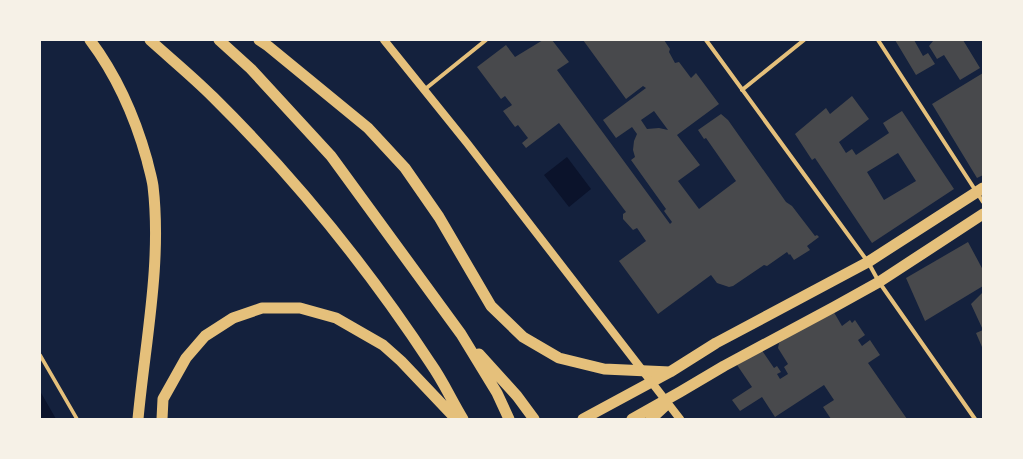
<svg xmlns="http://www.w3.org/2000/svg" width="1023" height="459" font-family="'Exo 2',sans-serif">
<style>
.water{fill:#0b132b}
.building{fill:#48494c;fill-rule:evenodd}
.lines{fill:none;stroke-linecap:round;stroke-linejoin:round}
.pedestrian{stroke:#e5c07b;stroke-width:3.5}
.minor{stroke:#e5c07b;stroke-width:4}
.secondary{stroke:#e5c07b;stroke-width:8}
.trunk{stroke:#e5c07b;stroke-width:11}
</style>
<rect width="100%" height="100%" fill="#14213d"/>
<path class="water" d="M567 157 591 189 569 207 544 175Z
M40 391 56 419H40Z"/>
<path class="building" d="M543 40H552L569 62 557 70 670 224 672 222 664 211 666 209 631 160 635 157 633 150 634 141 637 134 632 127 616 138 603 120 646 88 643 86 626 99 583 40H664L670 49 669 52 675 63 679 62 691 78 696 73 719 104 677 135 700 165 678 181 699 209 736 181 706 138 704 139 698 130 721 114 728 120 786 202 792 206 815 236 817 235 819 237 807 246 810 250 794 260 790 254 789 255 787 252 767 266 764 265 733 286 729 287 717 283 711 275 658 314 619 261 646 241 637 228 633 230 623 219V214L626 212 559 123 526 148 522 143 528 138 518 125 515 127 503 111 512 105 505 96 501 99 477 67 506 45 515 57ZM654 111 668 130 659 128 647 129 641 120Z
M895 40H914L923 56 928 53 935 64 916 75Z
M932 40H963L980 68 960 80 944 55 937 59 929 46 933 41Z
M983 73V175L977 178 932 104Z
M852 96 869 119 839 142 846 153 852 149 856 155 889 133 883 123 902 111 954 189 872 243 815 158 812 160 795 134 826 108 830 114ZM898 153 916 181 884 200 867 172Z
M968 242 983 270V286L925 321 906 278Z
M983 292V346L982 347 976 333 983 330 971 304Z
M832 309 842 326 850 320 852 323 855 320 865 335 858 340 862 346 870 340 880 355 868 363 907 419H831L823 407 834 400 824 385 775 417 762 397 740 411 732 400 752 387 737 365 761 349 774 368 777 366 781 372 777 374 780 379 788 374 784 367 788 364 778 348 779 343Z"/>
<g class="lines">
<path class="pedestrian" d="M40 355 77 419"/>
<path class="minor" d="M706 40 868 262 879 282 975 419
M878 40 983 202
M424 90 486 40
M742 90 804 40"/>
<path class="secondary" d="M384 40 467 143 680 419"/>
<path class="trunk" d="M90 40C117 76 135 117 147 160 149 169 152 178 153 186 162 263 145 343 138 419
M150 40C171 59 193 77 213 97 295 178 368 268 431 364 443 381 452 401 463 419
M219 40 251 69 331 156 461 334 497 393 509 419
M259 40 268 46 368 128 405 168 439 217 491 306 523 337 559 358 604 369 670 372
M479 354 517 396 534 419
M162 419 163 399 186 358 205 336 233 318 262 308H300L336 318 383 345 401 361 456 419
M583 419 670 372 716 343 868 262 983 188
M632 419 680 392 724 366 834 307 879 282 983 214
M651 419 666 405"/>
</g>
<rect width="1023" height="459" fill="none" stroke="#f6f1e7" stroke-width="82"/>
</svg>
